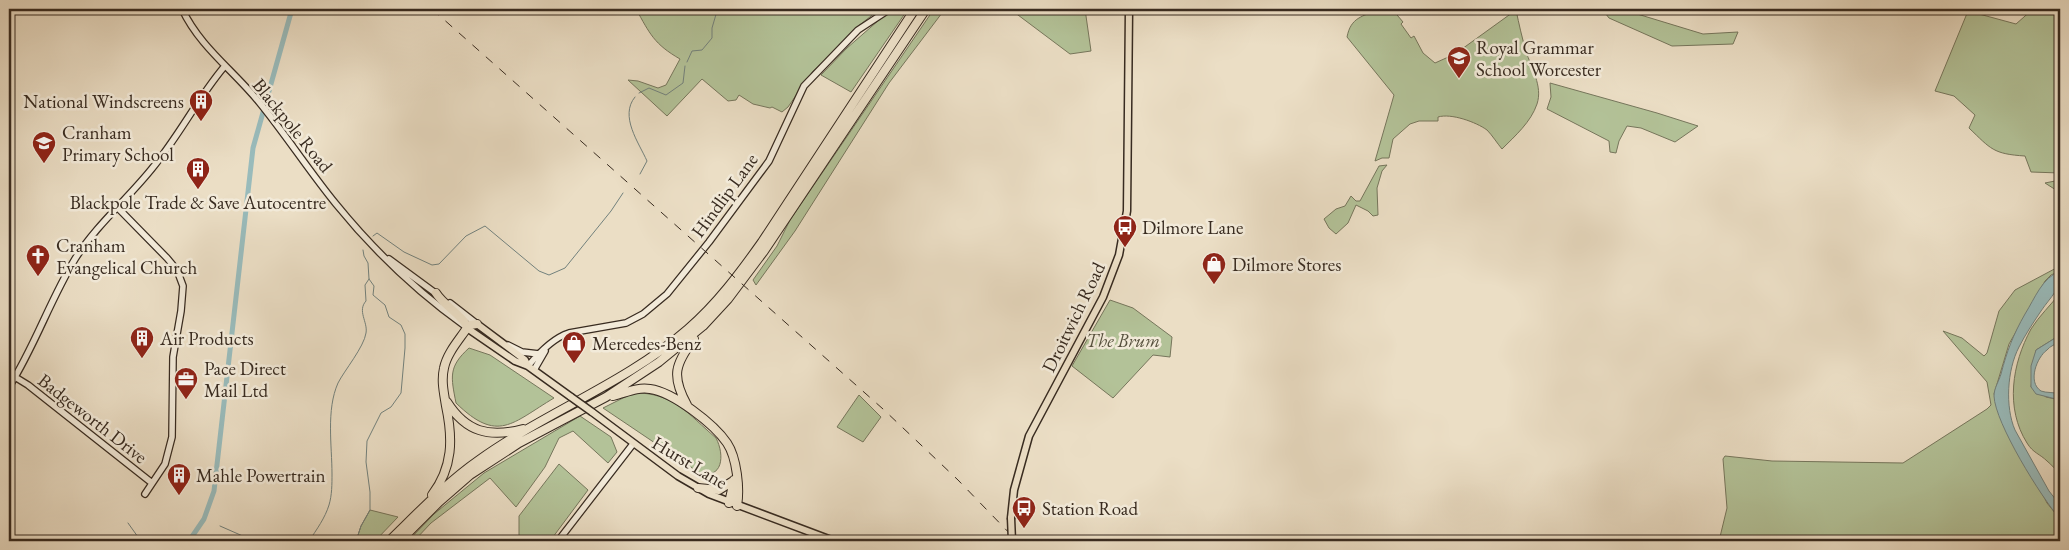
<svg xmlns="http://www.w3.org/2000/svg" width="2069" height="550" font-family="'EB Garamond',serif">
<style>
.green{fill:#b3c298;stroke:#76765c}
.water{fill:#9bb;stroke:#72817d}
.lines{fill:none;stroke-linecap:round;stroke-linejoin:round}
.stream{stroke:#72817d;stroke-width:1}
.canal{stroke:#9bb;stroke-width:5}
.secondary-casing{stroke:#382b20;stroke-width:8}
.primary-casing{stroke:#382b20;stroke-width:9}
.highway-casing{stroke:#382b20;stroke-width:10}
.secondary{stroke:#f2ead9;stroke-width:5.5}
.primary{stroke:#ebdec5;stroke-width:6}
.highway{stroke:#ebdec5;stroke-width:8}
.rail{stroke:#382b20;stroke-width:1;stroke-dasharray:9 9;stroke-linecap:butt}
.primary-bridge-casing{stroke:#382b20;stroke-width:9;stroke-linecap:butt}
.primary-bridge{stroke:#ebdec5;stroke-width:6}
.labels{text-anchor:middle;stroke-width:5;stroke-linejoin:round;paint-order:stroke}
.poi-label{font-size:19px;fill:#382b20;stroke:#f2ead9;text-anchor:start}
.street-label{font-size:19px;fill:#382b20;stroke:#f2ead9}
.park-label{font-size:19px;font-style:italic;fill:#57513e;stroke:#f2ead9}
</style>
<rect width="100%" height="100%" fill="#ebdec5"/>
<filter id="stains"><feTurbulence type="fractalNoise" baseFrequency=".004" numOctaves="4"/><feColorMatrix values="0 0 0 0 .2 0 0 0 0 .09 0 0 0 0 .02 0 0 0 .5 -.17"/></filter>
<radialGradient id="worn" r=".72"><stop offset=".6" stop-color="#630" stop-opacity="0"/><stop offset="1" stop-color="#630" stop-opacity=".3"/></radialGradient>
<path class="green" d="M636 9H880L857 27 840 47 813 71 788 107 782 112 772 107 770 108 753 104 739 95 736 100 728 101 702 79 667 116 628 80 638 81 658 88 666 85 680 59C654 44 650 34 636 9Z
M897 9H908L851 92 821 75 847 48 887 13 894 14Z
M934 9H945L889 83 795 231 756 285 753 280 777 246 790 220Z
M1010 9H1085L1091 51 1070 54Z
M1379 9H1392L1403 22 1401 24 1411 38 1414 36 1423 53 1435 63 1455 54 1516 10C1519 24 1522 38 1526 51 1531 68 1543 86 1537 104 1531 122 1515 136 1502 149 1497 143 1492 135 1487 130 1476 122 1451 113 1438 117V121H1419L1410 124 1393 139 1389 158H1382L1375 161 1394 95 1347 37C1351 17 1362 17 1379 9Z
M1602 9H1629L1634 13 1703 34 1738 32 1733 44 1672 46 1609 18Z
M2033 9H2060V173L2031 172 2025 156C1993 154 1991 149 1969 128L1975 115 1954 96 1935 91 1968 11 2016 24Z
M1550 83 1657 113 1698 126 1675 142 1641 128 1627 126 1619 141 1616 153 1610 152 1609 141 1547 109 1551 97Z
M1387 165 1382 171 1377 188 1378 215 1373 216 1368 211 1356 205 1348 223 1336 234 1329 228 1324 219 1336 209 1345 206 1351 196 1356 201H1360L1379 166Z
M2060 180V220L2055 209 2056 190 2045 183Z
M2060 266V271L2051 275 2045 281 2009 344 1994 394 2047 503 2060 519V541H1719L1727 508 1723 459 1725 456 1772 461 1903 463 1987 409 1991 405 1987 382 1943 331 1962 338 1984 356 1987 353 1999 311 2015 290Z
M2060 293V335L2036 350 2031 387 2046 397 2060 400V475C2056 470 2052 465 2047 461 2040 454 2033 453 2027 443 2005 408 2012 364 2031 329 2039 316 2051 305 2060 293Z
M1110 300 1133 308 1172 337 1170 357 1153 355 1113 398 1072 366Z
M469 348 490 355 554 398C512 423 498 444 456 403 451 377 448 367 469 348Z
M633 393C673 392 688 414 716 438 725 455 723 481 698 472L603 408Z
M859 395 881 417 863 442 837 427Z
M580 416 611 437 617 452 608 463 573 431 559 438 545 467 516 507 490 478 431 523 414 541H411L410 539 434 514 484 473Z
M559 464 588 490 550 541H519V516Z
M370 510 398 517 375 541H356L361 526Z"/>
<path class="water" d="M2060 271C2061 290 2051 296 2041 311 2033 323 2025 335 2019 347 2007 370 2005 407 2015 430L2049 491 2060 505V519C2041 497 1995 423 1994 396 1994 388 1999 381 2001 374 2007 351 2013 335 2025 314 2035 298 2042 278 2060 271Z
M2060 335V342C2056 344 2050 346 2047 350 2037 357 2027 382 2041 391 2046 393 2054 392 2060 394V400L2036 394 2031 387V366L2036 350Z"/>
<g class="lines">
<path class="stream" d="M687 62 692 51 702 50 712 38V28L717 11 720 9
M639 93 649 88 666 95 683 83 685 66
M635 97C619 116 639 143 647 161L640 174
M373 236 377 233 404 252 432 265 439 264 466 236 485 226 539 271 549 275 565 268 611 211 623 193
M128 523 138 537
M220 526 245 537 248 541
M127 541 138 537 140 541
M309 541C317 529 325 518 329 505 332 495 332 484 332 474 332 446 326 410 338 383 344 371 364 347 366 333 368 322 357 311 366 301L365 285 369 279
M356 541 361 526 370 510V492L366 462 367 441 381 413 391 407 401 393 405 348V334L401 325 389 317 385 305 373 295 374 286 369 279 368 263 364 256 363 250"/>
<path class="canal" d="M189 541 204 519 214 491 253 148 292 9"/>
<g class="secondary-casing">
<path id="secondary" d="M182 9C200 47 233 70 259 102 286 135 309 171 336 204 375 252 416 291 465 326
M117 207 167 258 177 270 183 286 181 311 173 357 172 437 165 464 145 494
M389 259 438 295
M450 303 477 324
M508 345 522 352 539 354
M528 366C538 354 553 338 569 333L626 323 643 314 667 294 709 242 769 161 804 86 858 30 890 9
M534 370 545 351
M15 377 28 385 152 483
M9 387C35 346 50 300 75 259 97 224 129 198 154 166 180 134 198 98 224 67
M558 541 633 444"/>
</g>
<g class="primary-casing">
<path id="primary" d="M477 324 525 360 528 366 571 397
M467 328 515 361 528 366
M592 412 678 476 709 494 834 541
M1011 518 1014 490 1029 436 1103 297 1119 255 1127 211 1129 9"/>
</g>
<g class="highway-casing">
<path id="highway" d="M436 293C443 305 466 318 467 328
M613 396C626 393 636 387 650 389 673 392 714 424 727 443 737 458 740 489 737 506
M447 402C466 432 489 438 523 429
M687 405C671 376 675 364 694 339
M698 488 719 490 733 481
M432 495C453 467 453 439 446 406 444 393 441 381 444 368 447 353 459 340 467 328L470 325 477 324
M729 503 734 480
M389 541C418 513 446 483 479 460 546 412 626 383 688 329 717 304 740 273 762 242L915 9
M400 541 439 502 470 475 519 443 606 397 659 362 703 326 728 299 764 251 926 9"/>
</g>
<use href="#secondary" class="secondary"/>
<use href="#primary" class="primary"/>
<use href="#highway" class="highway"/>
<path class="rail" d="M432 9 883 409 958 480 1017 541"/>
<g class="primary-bridge-casing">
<path id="primary-bridge" d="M571 397 592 412
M1011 518 1012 541"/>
</g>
<use href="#primary-bridge" class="primary-bridge"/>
</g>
<defs>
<g id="school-pin" transform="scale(1.25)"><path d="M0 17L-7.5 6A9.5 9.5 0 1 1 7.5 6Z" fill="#8f2418" stroke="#f2ead9"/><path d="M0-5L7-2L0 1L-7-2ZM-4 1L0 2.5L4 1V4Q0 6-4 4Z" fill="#fff"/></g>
<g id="building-pin" transform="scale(1.25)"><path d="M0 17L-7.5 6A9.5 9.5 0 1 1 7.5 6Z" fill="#8f2418" stroke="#f2ead9"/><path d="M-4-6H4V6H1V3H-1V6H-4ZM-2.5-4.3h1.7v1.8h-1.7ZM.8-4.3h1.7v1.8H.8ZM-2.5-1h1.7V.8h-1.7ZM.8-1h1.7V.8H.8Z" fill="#fff"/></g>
<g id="bus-pin" transform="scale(1.25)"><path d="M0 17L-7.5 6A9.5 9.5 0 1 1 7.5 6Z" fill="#8f2418" stroke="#f2ead9"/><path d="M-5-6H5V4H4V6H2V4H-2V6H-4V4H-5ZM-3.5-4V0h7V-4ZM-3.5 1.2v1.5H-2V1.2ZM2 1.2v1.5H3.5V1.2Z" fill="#fff"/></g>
<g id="church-pin" transform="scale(1.25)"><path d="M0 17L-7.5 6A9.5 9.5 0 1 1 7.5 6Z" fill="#8f2418" stroke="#f2ead9"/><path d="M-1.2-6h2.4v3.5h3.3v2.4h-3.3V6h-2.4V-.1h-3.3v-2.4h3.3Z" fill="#fff"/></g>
<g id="shop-pin" transform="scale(1.25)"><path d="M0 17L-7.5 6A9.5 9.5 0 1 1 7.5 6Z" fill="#8f2418" stroke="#f2ead9"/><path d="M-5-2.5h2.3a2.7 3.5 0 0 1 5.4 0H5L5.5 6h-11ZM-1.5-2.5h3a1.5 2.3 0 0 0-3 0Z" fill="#fff"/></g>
<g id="office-pin" transform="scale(1.25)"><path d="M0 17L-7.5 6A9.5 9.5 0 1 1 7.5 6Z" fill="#8f2418" stroke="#f2ead9"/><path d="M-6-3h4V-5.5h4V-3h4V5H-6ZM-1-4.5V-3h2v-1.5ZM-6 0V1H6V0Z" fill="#fff"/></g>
</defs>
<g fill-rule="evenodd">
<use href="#school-pin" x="1459" y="58"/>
<use href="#building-pin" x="201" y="101"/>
<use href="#school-pin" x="44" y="143"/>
<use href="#building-pin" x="198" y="169"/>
<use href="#bus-pin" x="1125" y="227"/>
<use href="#church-pin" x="38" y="256"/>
<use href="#shop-pin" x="1214" y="264"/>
<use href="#building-pin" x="142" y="338"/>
<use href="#shop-pin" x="574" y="343"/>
<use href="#office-pin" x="186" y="379"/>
<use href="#building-pin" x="179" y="475"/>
<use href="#bus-pin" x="1024" y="508"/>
</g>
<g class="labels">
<g class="poi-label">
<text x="1476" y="54">Royal Grammar<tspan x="1476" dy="22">School Worcester</tspan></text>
<text x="184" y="108" text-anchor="end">National Windscreens</text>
<text x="62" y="139">Cranham<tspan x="62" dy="22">Primary School</tspan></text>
<text x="198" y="209" text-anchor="middle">Blackpole Trade &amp; Save Autocentre</text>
<text x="1142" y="234">Dilmore Lane</text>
<text x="56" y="252">Cranham<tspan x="56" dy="22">Evangelical Church</tspan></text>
<text x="1232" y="271">Dilmore Stores</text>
<text x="160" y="345">Air Products</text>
<text x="592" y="350">Mercedes-Benz</text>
<text x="204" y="375">Pace Direct<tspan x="204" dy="22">Mail Ltd</tspan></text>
<text x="196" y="482">Mahle Powertrain</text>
<text x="1042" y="515">Station Road</text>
</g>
<g class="street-label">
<text transform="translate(293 125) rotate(51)" y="7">Blackpole Road</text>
<text transform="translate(724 195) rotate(-54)" y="7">Hindlip Lane</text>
<text transform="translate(1073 317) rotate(-64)" y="7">Droitwich Road</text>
<text transform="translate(93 418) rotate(38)" y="7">Badgeworth Drive</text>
<text transform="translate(690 462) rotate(31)" y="7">Hurst Lane</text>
</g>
<g class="park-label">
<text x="1123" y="347">The Brum</text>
</g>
</g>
<rect width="2069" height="550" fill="none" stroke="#ebdec5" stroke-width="30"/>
<rect x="10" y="10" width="2049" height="530" fill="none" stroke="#382b20" stroke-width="2.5"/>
<rect x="15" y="15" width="2039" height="520" fill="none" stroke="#382b20"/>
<rect width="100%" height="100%" filter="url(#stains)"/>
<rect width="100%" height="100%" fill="url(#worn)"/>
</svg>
